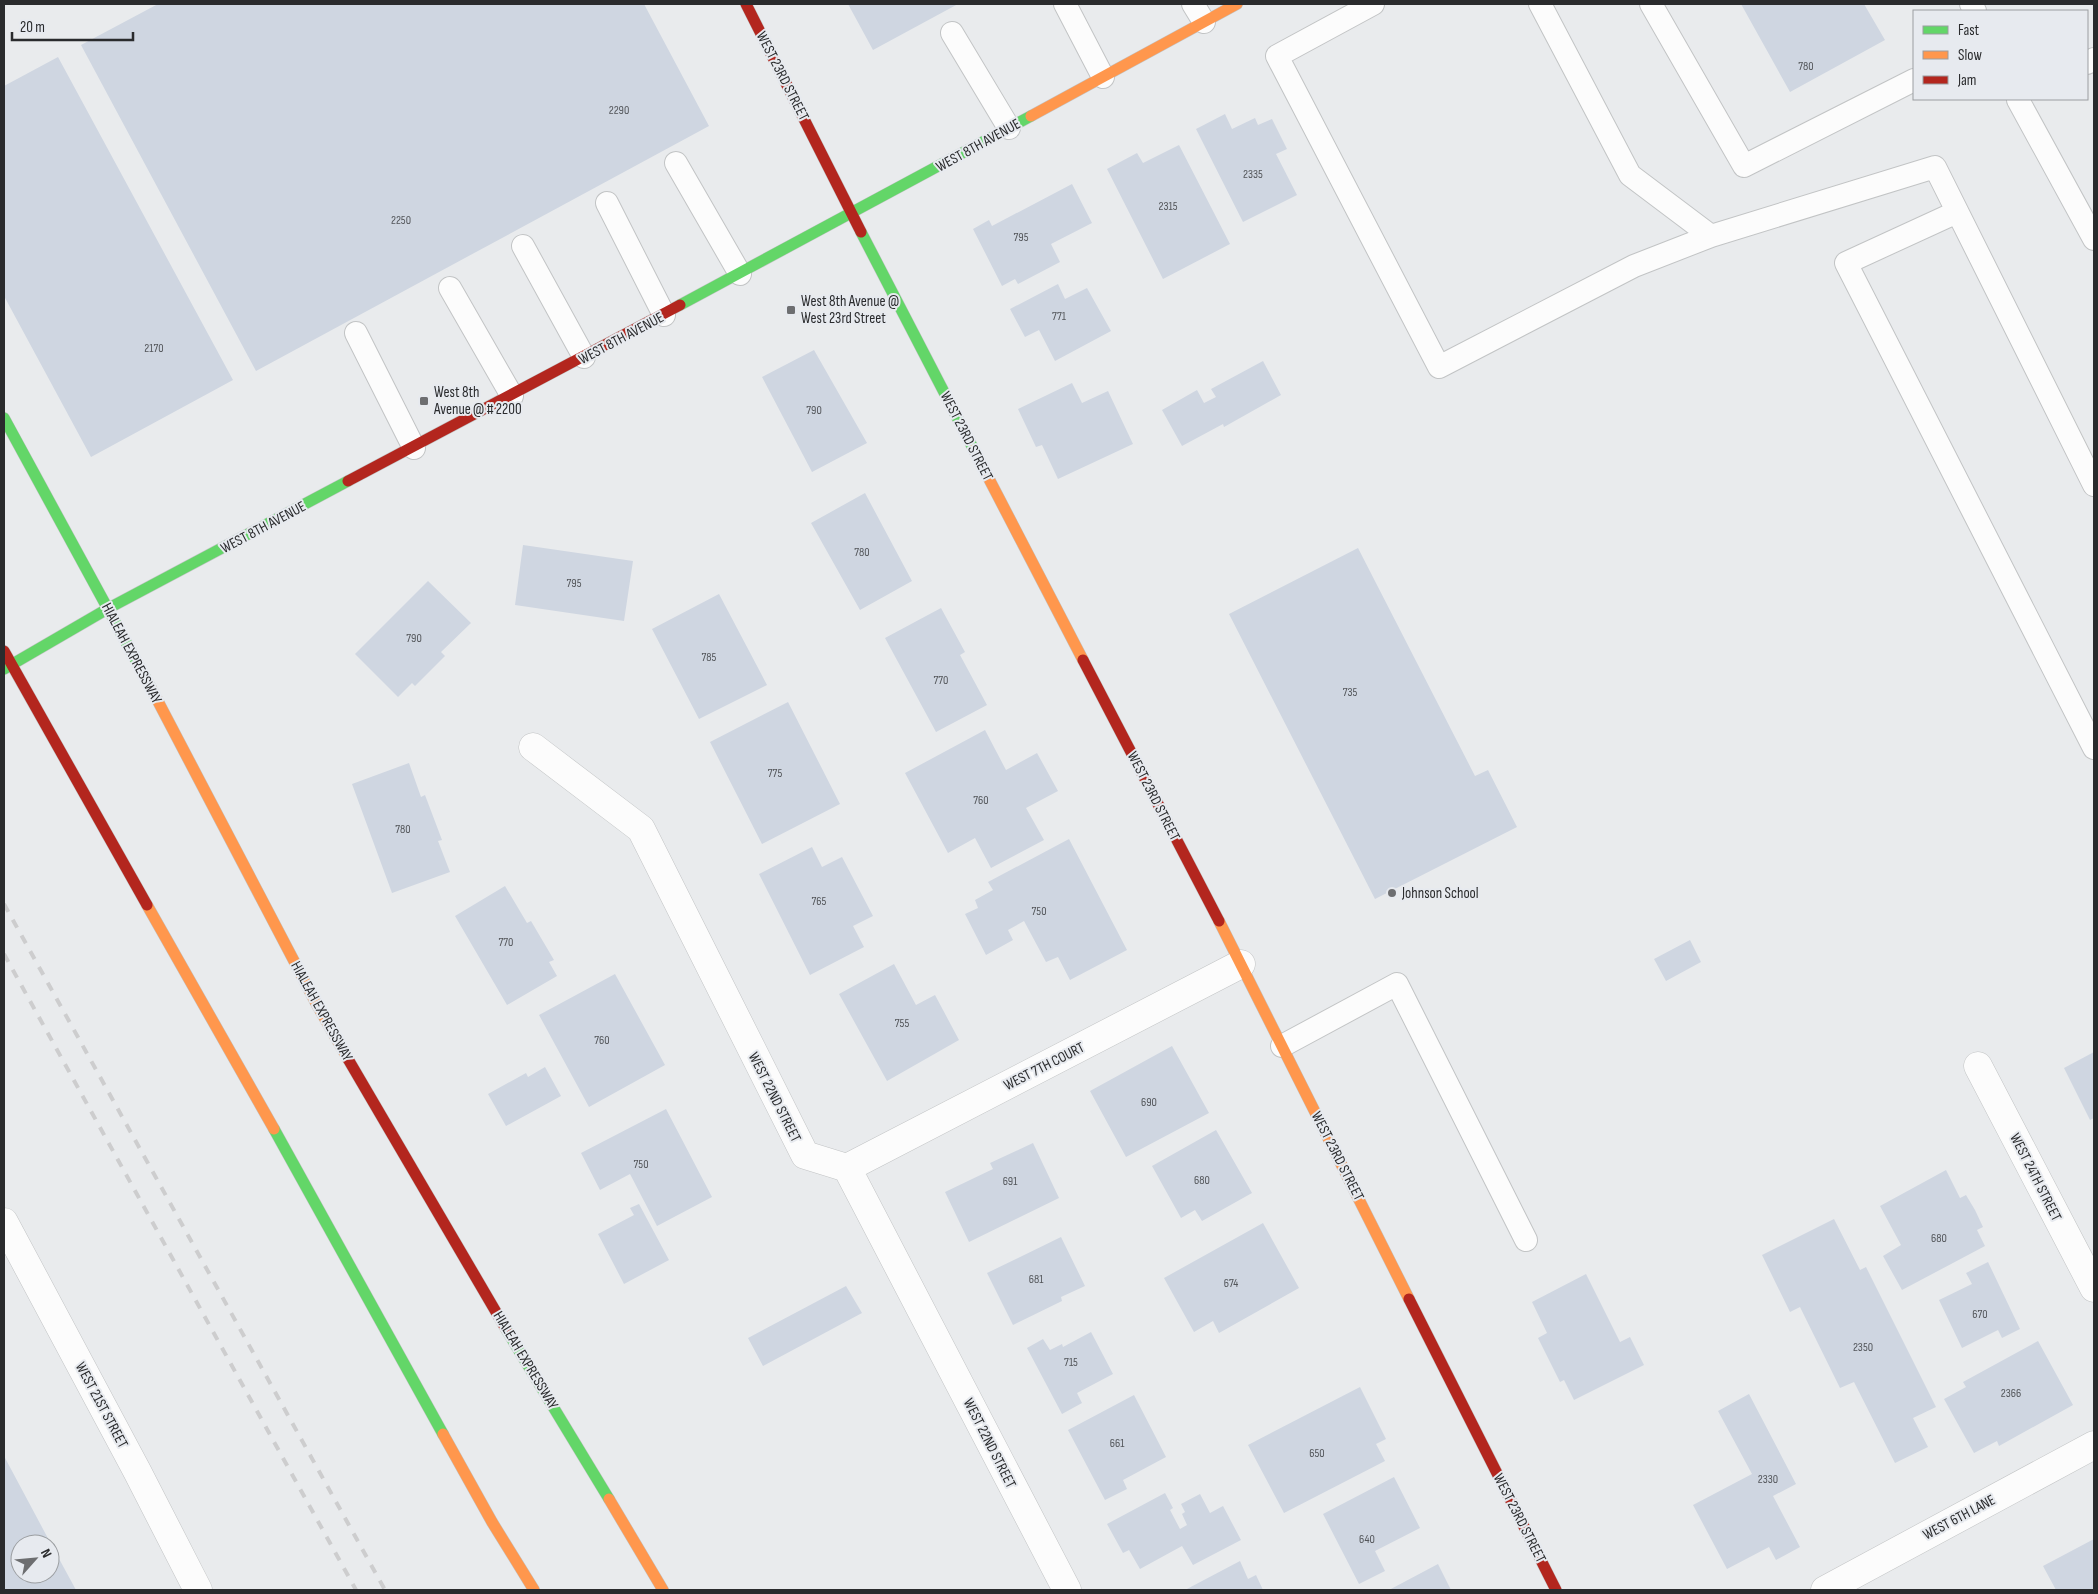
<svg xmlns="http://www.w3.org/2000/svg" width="2098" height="1594" font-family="'Sofia Sans Condensed',sans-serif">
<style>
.building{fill:#cfd6e1;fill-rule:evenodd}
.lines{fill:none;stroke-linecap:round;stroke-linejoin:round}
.lane-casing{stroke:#c2c4c5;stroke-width:24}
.street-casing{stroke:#c2c4c5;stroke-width:29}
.fast-casing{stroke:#c2c4c5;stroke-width:12}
.slow-casing{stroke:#c2c4c5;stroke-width:12}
.jam-casing{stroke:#c2c4c5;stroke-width:12}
.lane{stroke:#fcfcfc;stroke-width:22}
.street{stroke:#fcfcfc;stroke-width:28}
.fast{stroke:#63d668;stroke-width:11}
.slow{stroke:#ff974d;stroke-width:11}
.jam{stroke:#b3261e;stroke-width:11}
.rail{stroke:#cdcdce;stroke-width:4;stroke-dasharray:9 9;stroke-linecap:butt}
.poi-dot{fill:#6d6e70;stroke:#e7eaef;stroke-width:2}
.labels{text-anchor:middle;stroke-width:4;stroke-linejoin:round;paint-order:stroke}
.number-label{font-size:12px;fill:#53565a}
.street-label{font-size:15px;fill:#2a2b2d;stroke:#e7eaef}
.poi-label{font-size:15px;fill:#2a2b2d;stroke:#e7eaef;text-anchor:start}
</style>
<rect width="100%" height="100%" fill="#e9ebed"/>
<path class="building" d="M158 4H644L709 126 256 371 81 45Z
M848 4H958L873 50Z
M1741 4H1864L1885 40 1790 92Z
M58 57 233 380 91 457 4 296V86Z
M1225 114 1232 129 1255 118 1258 125 1272 119 1287 149 1276 154 1297 195 1243 222 1196 129Z
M1179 145 1230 244 1163 279 1107 169 1137 153 1143 163Z
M1072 184 1092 223 1051 244 1060 262 1018 284 1015 279 1002 286 973 229 989 220 992 226Z
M1058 284 1065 299 1087 288 1111 331 1055 361 1039 330 1025 337 1010 309Z
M814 350 867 443 812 472 762 377Z
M1263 361 1281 395 1224 427 1223 424 1182 446 1162 410 1197 390 1204 403 1216 397 1211 389Z
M1072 383 1082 403 1108 391 1133 444 1058 479 1042 445 1036 447 1018 409Z
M865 493 912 581 860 610 811 523Z
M523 545 633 561 624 621 515 605Z
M1358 548 1475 776 1488 770 1517 827 1375 899 1229 614Z
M428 581 471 623 441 652 445 656 415 686 412 683 398 697 355 654Z
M719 594 767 685 699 719 652 629Z
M941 608 965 652 960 655 987 705 936 732 885 638Z
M788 702 840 804 762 844 710 742Z
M985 730 1006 770 1037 753 1058 791 1026 808 1044 840 991 868 975 838 948 853 905 773Z
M409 763 421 797 425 795 442 840 438 841 450 872 392 893 352 784Z
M1069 839 1127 950 1070 980 1058 957 1046 962 1024 921 1008 930 1013 940 986 955 965 914 978 908 975 900 993 890 988 882Z
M812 847 822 867 842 857 873 916 853 926 864 947 810 975 759 874Z
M505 886 527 923 531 921 554 960 549 962 557 976 507 1005 455 916Z
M1690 940 1701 962 1666 981 1654 959Z
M894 964 916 1005 935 995 959 1040 887 1081 839 994Z
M615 974 665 1065 589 1107 539 1015Z
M1172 1046 1209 1113 1126 1157 1090 1091Z
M2094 1052V1118L2090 1120 2064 1068Z
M545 1067 561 1096 506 1126 488 1094 526 1073 528 1077Z
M666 1109 712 1197 657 1226 630 1174 600 1190 581 1153Z
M1216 1130 1252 1193 1202 1221 1195 1210 1181 1218 1152 1166Z
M1033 1143 1059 1198 969 1242 945 1192 993 1169 990 1163Z
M1946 1170 1960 1198 1966 1195 1975 1210 1983 1227 1977 1230 1985 1246 1902 1290 1883 1256 1901 1245 1880 1206Z
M639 1204 669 1260 624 1284 598 1234 634 1215 630 1208Z
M1834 1219 1860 1270 1866 1267 1936 1407 1913 1418 1928 1447 1895 1463 1854 1382 1840 1388 1800 1307 1790 1312 1762 1255Z
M1263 1223 1299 1288 1219 1333 1213 1321 1194 1332 1164 1278Z
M1061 1237 1085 1286 1061 1297 1062 1301 1013 1325 987 1273Z
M1988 1262 2020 1329 2002 1338 1998 1330 1962 1348 1939 1300 1972 1284 1966 1273Z
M1586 1274 1620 1342 1630 1337 1644 1365 1574 1400 1564 1380 1560 1382 1538 1338 1547 1333 1532 1302Z
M846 1286 862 1313 763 1366 748 1338Z
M1091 1332 1113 1374 1077 1393 1082 1403 1062 1414 1027 1348 1043 1339 1050 1350 1062 1344 1063 1347Z
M2038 1341 2073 1405 1999 1446 1997 1441 1974 1453 1944 1399 1966 1387 1963 1382Z
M1360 1387 1386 1439 1376 1444 1385 1461 1284 1513 1248 1445Z
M1749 1394 1796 1484 1773 1496 1800 1547 1776 1560 1769 1547 1727 1569 1693 1505 1752 1474 1718 1411Z
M1134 1395 1166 1457 1123 1480 1127 1489 1105 1500 1068 1430Z
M4 1456 51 1544 76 1590H4ZM20 1544H50V1574H20Z
M1394 1477 1420 1528 1375 1551 1385 1571 1359 1584 1323 1514Z
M1165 1493 1173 1508 1170 1510 1180 1529 1187 1525 1182 1514 1185 1512 1181 1504 1200 1494 1210 1513 1223 1506 1241 1540 1193 1565 1182 1546 1140 1569 1129 1550 1123 1553 1107 1524Z
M2094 1539V1590H2056L2043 1566Z
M1240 1561 1248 1579 1256 1575 1263 1590H1185Z
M1438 1564 1451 1590H1389Z"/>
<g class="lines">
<g class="lane-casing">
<path id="lane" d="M1065 4 1103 77
M1193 4 1204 22
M1373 4 1277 56 1439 367 1634 266 1711 236 1935 167 2094 485
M1540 4 1630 175 1711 236
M1651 4 1744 166 1914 80
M1971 4 1975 11
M952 33 1009 128
M2087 63 2094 59
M2020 99 2018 100 2094 239
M676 163 740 274
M607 203 664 315
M1957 212 1846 263 2094 748
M523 246 584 357
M450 288 512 396
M356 333 414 448
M1282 1046 1397 984 1526 1240"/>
</g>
<g class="street-casing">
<path id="street" d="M533 747 641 829 805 1155 847 1168 1067 1590
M1978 1066 2094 1288
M847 1168 1241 964
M4 1222 137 1471 198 1590
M1825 1590 2094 1445"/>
</g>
<g class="fast-casing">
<path id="fast" d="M861 232 974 450
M680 305 1031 116
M4 418 151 688
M4 669 109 608 348 481
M274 1129 443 1434
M506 1329 609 1499"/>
</g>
<g class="slow-casing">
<path id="slow" d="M1031 116 1237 4
M974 450 1083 660
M151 688 316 1003 348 1059
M147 905 274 1129
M1219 921 1409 1299
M443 1434 492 1522 534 1590
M609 1499 663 1590"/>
</g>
<g class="jam-casing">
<path id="jam" d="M746 4 861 232
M348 481 680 305
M4 651 147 905
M1083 660 1219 921
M348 1059 506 1329
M1409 1299 1556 1590"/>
</g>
<use href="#lane" class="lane"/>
<use href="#street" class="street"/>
<use href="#fast" class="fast"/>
<use href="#slow" class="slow"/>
<use href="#jam" class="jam"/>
<path class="rail" d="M4 904 385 1590
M4 954 356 1590"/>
</g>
<g class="poi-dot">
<rect x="786" y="305" width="10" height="10" rx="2.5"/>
<rect x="419" y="396" width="10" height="10" rx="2.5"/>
<circle cx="1392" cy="893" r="5"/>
</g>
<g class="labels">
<g class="number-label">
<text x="1806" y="70">780</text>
<text x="619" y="114">2290</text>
<text x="1253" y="178">2335</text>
<text x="1168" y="210">2315</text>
<text x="401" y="224">2250</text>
<text x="1021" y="241">795</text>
<text x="1059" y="320">771</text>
<text x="154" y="352">2170</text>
<text x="814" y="414">790</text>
<text x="862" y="556">780</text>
<text x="574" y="587">795</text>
<text x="414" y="642">790</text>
<text x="709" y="661">785</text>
<text x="941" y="684">770</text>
<text x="1350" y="696">735</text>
<text x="775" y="777">775</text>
<text x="981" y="804">760</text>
<text x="403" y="833">780</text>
<text x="819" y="905">765</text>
<text x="1039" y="915">750</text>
<text x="506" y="946">770</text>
<text x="902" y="1027">755</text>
<text x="602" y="1044">760</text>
<text x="1149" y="1106">690</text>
<text x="641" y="1168">750</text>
<text x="1202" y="1184">680</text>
<text x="1010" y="1185">691</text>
<text x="1939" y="1242">680</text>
<text x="1036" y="1283">681</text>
<text x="1231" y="1287">674</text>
<text x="1980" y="1318">670</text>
<text x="1863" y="1351">2350</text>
<text x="1071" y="1366">715</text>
<text x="2011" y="1397">2366</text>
<text x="1117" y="1447">661</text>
<text x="1317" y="1457">650</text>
<text x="1768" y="1483">2330</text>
<text x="1367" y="1543">640</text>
</g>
<g class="street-label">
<text transform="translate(783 76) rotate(63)" y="5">WEST 23RD STREET</text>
<text transform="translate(978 145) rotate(-29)" y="5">WEST 8TH AVENUE</text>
<text transform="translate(621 338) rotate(-28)" y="5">WEST 8TH AVENUE</text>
<text transform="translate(967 436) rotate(63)" y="5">WEST 23RD STREET</text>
<text transform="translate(263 527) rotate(-28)" y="5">WEST 8TH AVENUE</text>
<text transform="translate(132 653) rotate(62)" y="5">HIALEAH EXPRESSWAY</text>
<text transform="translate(1154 796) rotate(63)" y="5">WEST 23RD STREET</text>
<text transform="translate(322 1011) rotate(61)" y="5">HIALEAH EXPRESSWAY</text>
<text transform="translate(1044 1066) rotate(-27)" y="5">WEST 7TH COURT</text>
<text transform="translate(775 1097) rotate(63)" y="5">WEST 22ND STREET</text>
<text transform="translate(1338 1156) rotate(63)" y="5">WEST 23RD STREET</text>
<text transform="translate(2036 1177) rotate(63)" y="5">WEST 24TH STREET</text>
<text transform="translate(526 1360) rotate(59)" y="5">HIALEAH EXPRESSWAY</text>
<text transform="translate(102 1405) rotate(62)" y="5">WEST 21ST STREET</text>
<text transform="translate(990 1443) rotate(63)" y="5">WEST 22ND STREET</text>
<text transform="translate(1959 1517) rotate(-28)" y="5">WEST 6TH LANE</text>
<text transform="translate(1520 1518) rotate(63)" y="5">WEST 23RD STREET</text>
</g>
<g class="poi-label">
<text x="801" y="306">West 8th Avenue @<tspan x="801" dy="17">West 23rd Street</tspan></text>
<text x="434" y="397">West 8th<tspan x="434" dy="17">Avenue @ # 2200</tspan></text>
<text x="1402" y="898">Johnson School</text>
</g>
</g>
<rect width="2098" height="1594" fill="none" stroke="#2a2b2d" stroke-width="10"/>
<rect x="1913" y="10" width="175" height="90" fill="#e7eaef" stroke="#9b9ea1"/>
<rect x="1923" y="26" width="25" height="8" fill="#63d668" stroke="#9b9ea1"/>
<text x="1958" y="35" font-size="15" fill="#2a2b2d">Fast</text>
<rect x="1923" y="51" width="25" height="8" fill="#ff974d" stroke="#9b9ea1"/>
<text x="1958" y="60" font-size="15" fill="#2a2b2d">Slow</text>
<rect x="1923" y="76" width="25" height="8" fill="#b3261e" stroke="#9b9ea1"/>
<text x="1958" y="85" font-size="15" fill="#2a2b2d">Jam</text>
<g transform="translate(35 1559) rotate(63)"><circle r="24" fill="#e7eaef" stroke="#9b9ea1"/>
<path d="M0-4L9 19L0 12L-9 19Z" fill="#6d6e70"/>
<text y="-8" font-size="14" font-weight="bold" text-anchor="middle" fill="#2a2b2d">N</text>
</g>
<path d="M12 32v8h121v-8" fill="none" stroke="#2a2b2d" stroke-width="2.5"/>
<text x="20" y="32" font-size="15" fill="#2a2b2d" stroke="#e7eaef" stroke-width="4" paint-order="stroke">20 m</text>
</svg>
